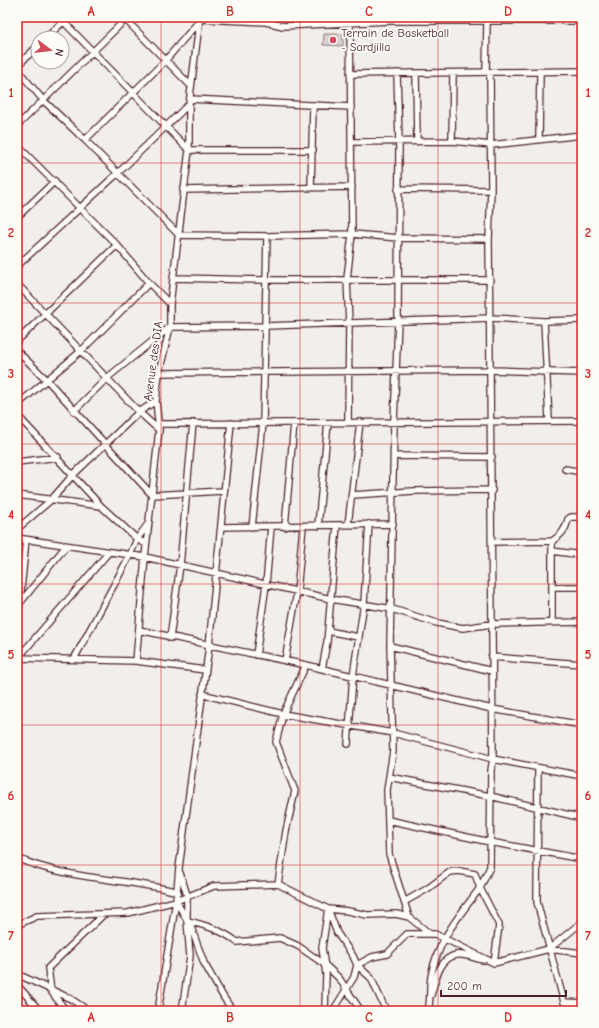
<svg xmlns="http://www.w3.org/2000/svg" width="599" height="1028" font-family="'Comic Neue',sans-serif">
<style>
.green{fill:#d9d0cf;stroke:#92787d}
.lines{fill:none;stroke-linecap:round;stroke-linejoin:round}
.minor-casing{stroke:#4a1f2b;stroke-width:8}
.minor{stroke:#fdfcf7;stroke-width:5.5}
.grid{fill:none;stroke:#d62828;stroke-width:1;stroke-opacity:0.55}
.poi-dot{fill:#d1495b;stroke:#fdfcf7;stroke-width:1.5}
.labels{text-anchor:middle;stroke-width:3.5;stroke-linejoin:round;paint-order:stroke}
.poi-label{font-size:12px;fill:#4a1f2b;stroke:#fdfcf7;text-anchor:start}
.street-label{font-size:12px;fill:#4a1f2b;stroke:#fdfcf7}
.neatline{fill:none;stroke:#d62828;stroke-width:1.5}
.grid-label{font-size:13px;text-anchor:middle;font-weight:bold;fill:#d62828}
</style>
<rect width="100%" height="100%" fill="#f2efeb"/>
<filter id="ink" filterUnits="userSpaceOnUse"><feTurbulence type="fractalNoise" baseFrequency=".025" numOctaves="2"/><feDisplacementMap in="SourceGraphic" scale="8" xChannelSelector="R" yChannelSelector="G"/><feConvolveMatrix kernelMatrix="1 2 1 2 8 2 1 2 1" color-interpolation-filters="sRGB"/></filter>
<g filter="url(#ink)">
<path class="green" d="M324 34H343V46L323 45Z"/>
<g class="lines">
<g class="minor-casing">
<path id="minor" d="M59 17 189 150H313
M123 17 191 86
M198 17 200 19 266 22 283 26 389 21H582
M46 38 68 17
M17 66 38 46
M17 69 43 100 85 140 179 235 267 236 352 234 399 238 489 239
M486 72 487 22
M397 73 399 142 398 321 394 422 390 646 393 751 387 790 389 854 409 917
M416 73 417 142
M350 74 582 71
M190 99 351 107
M17 126 128 17
M539 138 540 73
M85 140 165 61 200 20
M452 141 453 73
M352 142 452 141 491 145 582 135
M17 145 117 245 149 283 170 304
M311 188 313 105
M398 189 491 190
M183 190 352 187
M17 217 55 181
M17 266 118 173 189 104
M175 278 266 280H490
M17 284 139 412 73 475 51 500 17 529
M544 321 549 420
M17 341 117 245
M17 351 47 380 152 495 223 491
M159 373 491 370 582 373
M156 401 139 412 159 430
M17 405 81 351 149 283
M74 411 107 378 170 327 266 326 491 318 544 321 582 320
M17 415 101 506 137 539 146 544
M348 422 349 324 347 279 352 234 350 23
M158 424 582 421
M394 456 492 457
M17 462 58 457
M565 469 582 472
M17 495 101 506
M352 495 414 491 492 490
M348 525 360 422
M318 526 328 423
M221 527 393 524
M252 527 263 423 267 236
M285 527 294 423
M17 538 145 557 331 599 392 609 437 623 463 628 492 624 582 622
M552 541C561 535 566 530 568 519L571 517H582
M492 542 552 541V622
M552 551 582 555
M552 587H582
M20 603 66 546
M17 629 26 540
M139 630 306 665 492 709 582 725
M328 631 358 637
M170 638 180 565 193 423
M390 646 492 671
M256 655 266 585 271 527
M491 657 582 664
M17 658 136 661 205 670
M18 658 109 552
M74 659 130 555 137 539 148 524
M136 661 145 557 159 430 156 401 159 373 170 327V304L189 150V104L200 17
M285 661 297 592 303 526
M322 669 327 642 337 525
M202 694 283 714 393 733 493 759 582 776
M348 744 353 676 364 603 369 524
M538 768 537 902 564 1002 582 1003
M389 777 490 796 582 818
M388 820 490 842 582 859
M17 858C67 880 125 878 178 892
M180 873 187 895V921L190 956 182 1011
M278 884 286 831 295 791 276 742 283 714 306 665
M176 901 191 927 204 963 224 998 233 1011
M404 902 427 889 450 872 459 871 475 874 480 888 490 867 491 770 493 759 489 239 491 190 490 72
M187 921C205 925 222 930 237 942L280 938 298 946 324 964 339 978 361 1011
M17 925 37 916 128 913 176 901 214 886 278 884 328 909 348 911 367 915 396 914 409 917 430 934
M549 949 582 953
M17 974 71 999 89 1011
M17 985 40 1011
M431 995C435 982 439 958 456 955 464 953 476 959 484 960
M564 1002 572 1011
M66 1011 51 991 48 968 103 915
M158 1011 176 901 179 868 209 646 231 423
M325 1011 326 974 322 948 328 909 337 933 353 956 357 965 371 978 383 1004 388 1011
M333 1011 354 977 357 965 372 957 387 954 407 934H435L494 963 549 949 582 922
M428 1011C431 1000 429 988 431 977 437 941 459 916 480 888L499 925 494 963 492 962"/>
</g>
<use href="#minor" class="minor"/>
</g>
</g>
<path class="grid" d="M161 17V1011M300 17V1011M438 17V1011M17 163H582M17 303H582M17 444H582M17 584H582M17 725H582M17 865H582"/>
<circle class="poi-dot" cx="333" cy="40" r="4"/>
<g class="labels">
<g class="poi-label">
<text x="341" y="37">Terrain de Basketball<tspan x="341" dy="14">- Sardjilla</tspan></text>
</g>
<g class="street-label">
<text transform="translate(153 361) rotate(-82)" y="4">Avenue des DIA</text>
</g>
</g>
<rect width="599" height="1028" fill="none" stroke="#fdfcf7" stroke-width="44"/>
<g transform="translate(50 50) rotate(105)"><circle r="19" fill="#fdfcf7" stroke="#b5a4a5"/>
<path d="M0-3L7 15L0 10L-7 15Z" fill="#d1495b"/>
<text y="-6" font-size="11" font-weight="bold" text-anchor="middle" fill="#4a1f2b">N</text>
</g>
<path d="M441 990v6h125v-6" fill="none" stroke="#4a1f2b" stroke-width="2"/>
<text x="447" y="990" font-size="12" fill="#4a1f2b" stroke="#fdfcf7" stroke-width="3" paint-order="stroke">200 m</text>
<rect x="22" y="22" width="555" height="984" class="neatline"/>
<g class="grid-label">
<text x="91" y="16">A</text>
<text x="230" y="16">B</text>
<text x="369" y="16">C</text>
<text x="508" y="16">D</text>
<text x="11" y="97">1</text>
<text x="588" y="97">1</text>
<text x="11" y="237">2</text>
<text x="588" y="237">2</text>
<text x="11" y="378">3</text>
<text x="588" y="378">3</text>
<text x="11" y="519">4</text>
<text x="588" y="519">4</text>
<text x="11" y="659">5</text>
<text x="588" y="659">5</text>
<text x="11" y="800">6</text>
<text x="588" y="800">6</text>
<text x="11" y="940">7</text>
<text x="588" y="940">7</text>
<text x="91" y="1022">A</text>
<text x="230" y="1022">B</text>
<text x="369" y="1022">C</text>
<text x="508" y="1022">D</text>
</g>
</svg>
